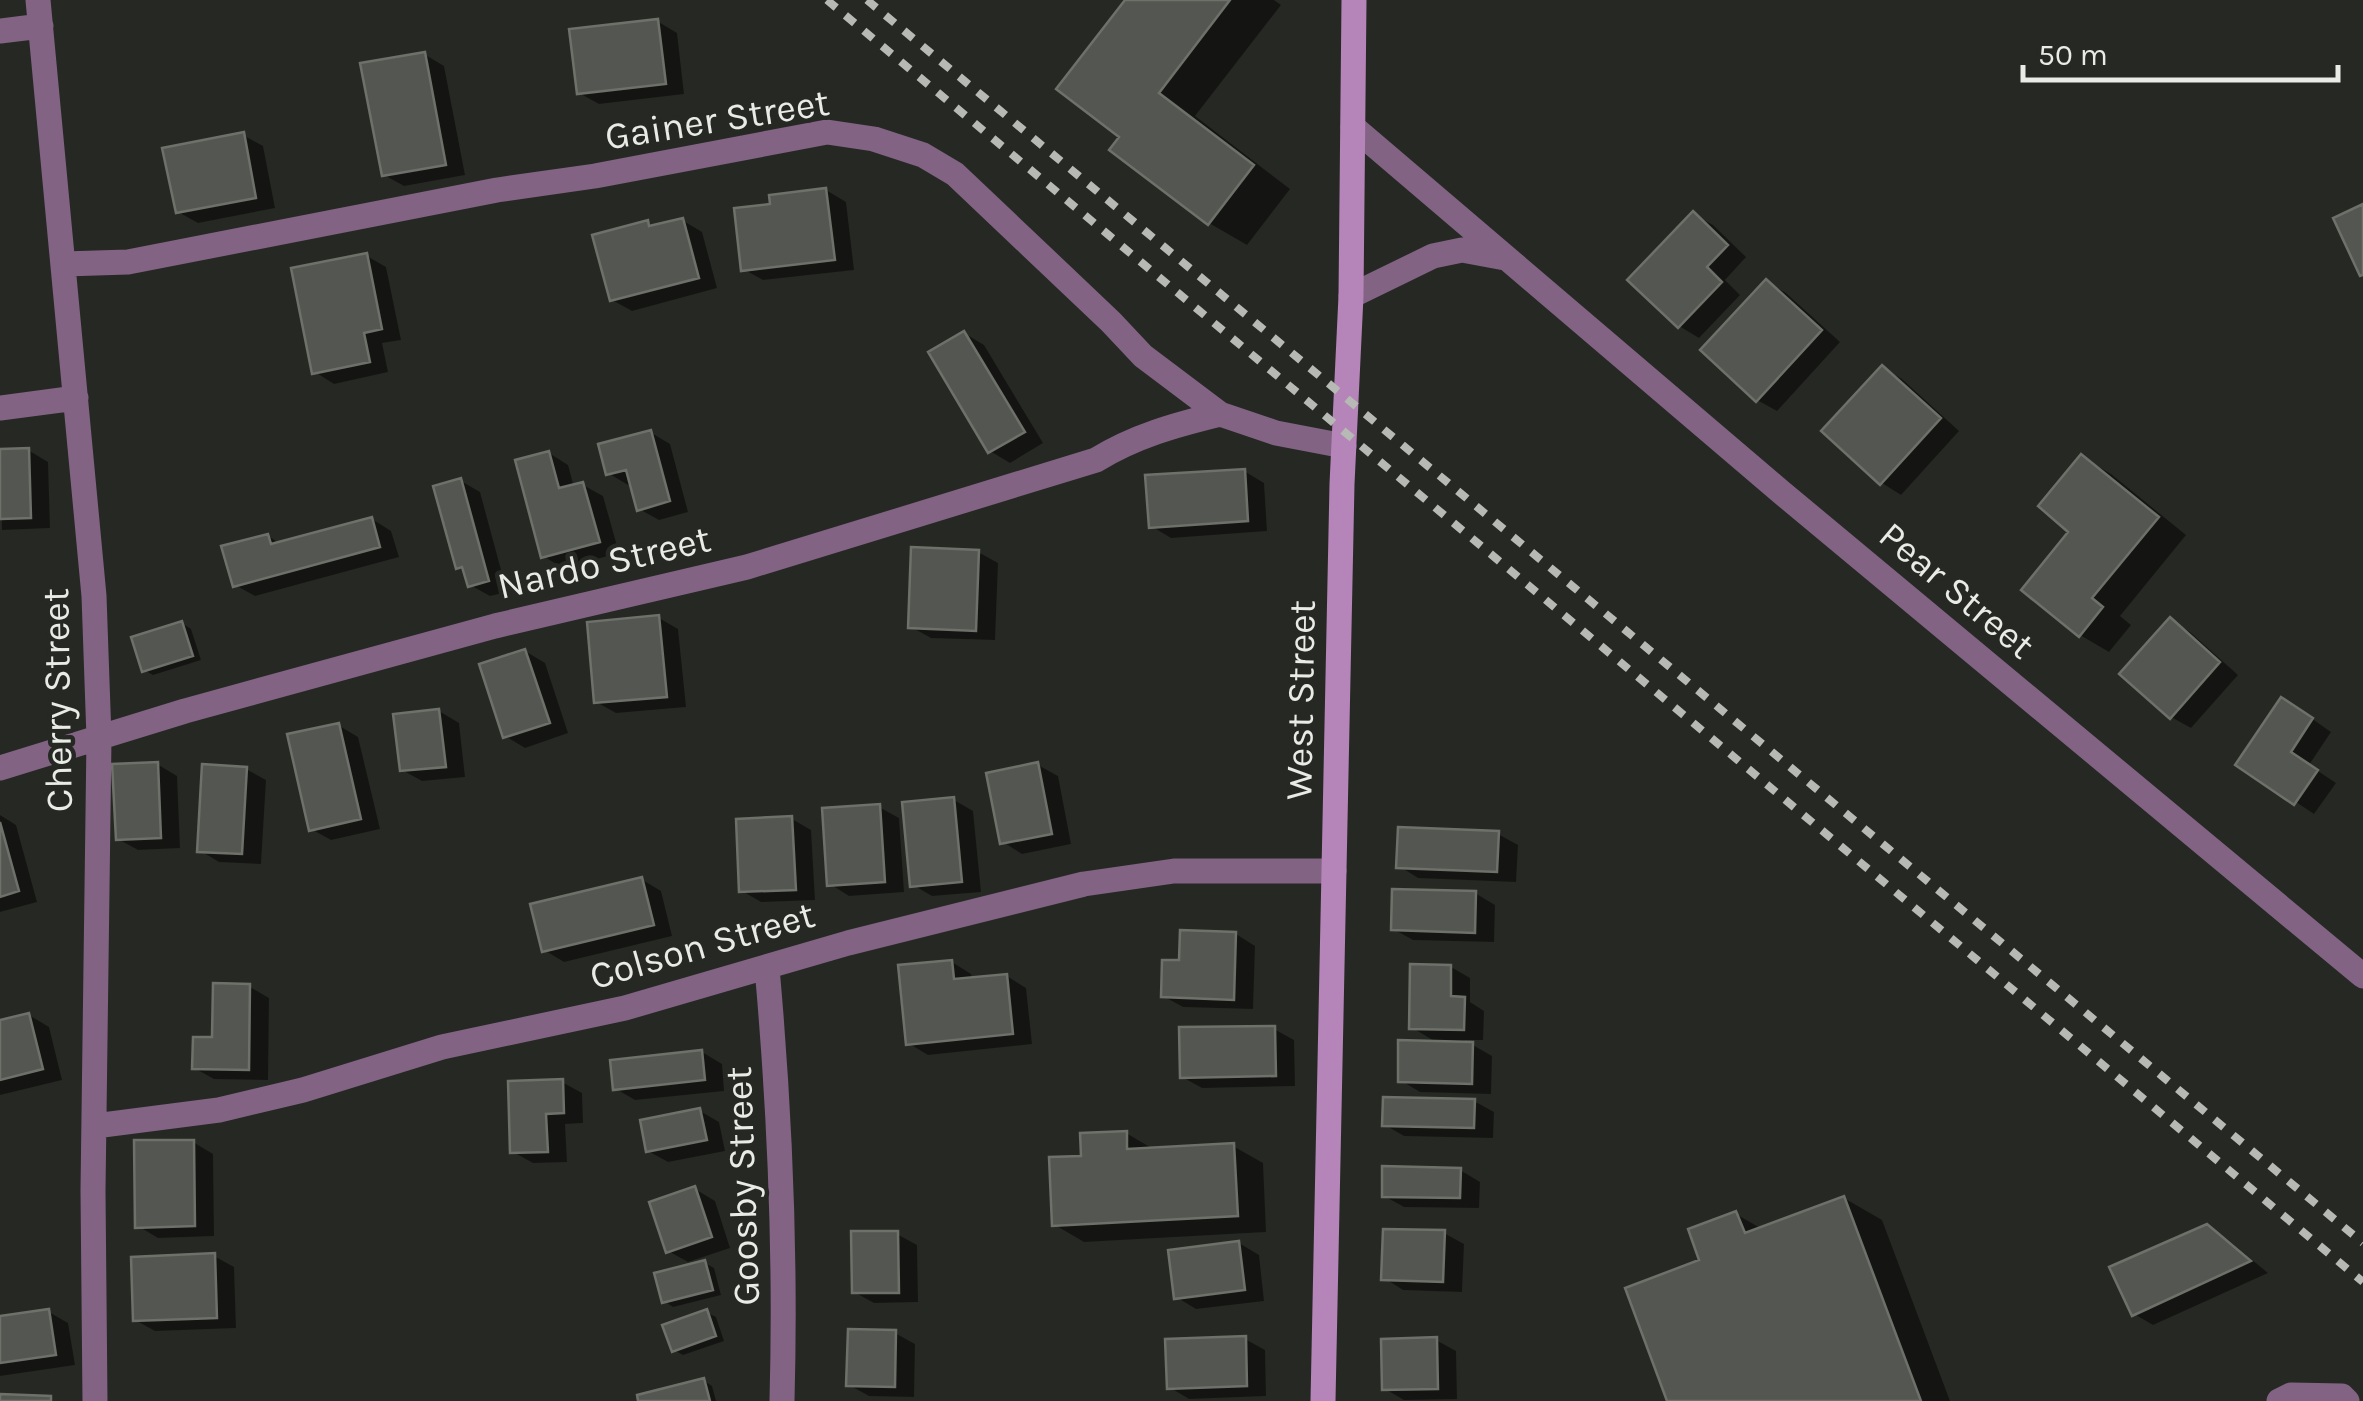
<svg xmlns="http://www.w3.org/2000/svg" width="2363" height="1401" font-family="Karla,sans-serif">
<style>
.shadow{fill:#0007}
.building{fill:#545751;stroke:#6d716a;stroke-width:2.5}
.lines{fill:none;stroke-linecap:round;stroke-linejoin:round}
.street{stroke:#826384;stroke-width:25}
.secondary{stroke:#b584b8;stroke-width:25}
.rail{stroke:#b7b9b4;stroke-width:8;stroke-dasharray:12 12;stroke-linecap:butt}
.labels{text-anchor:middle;stroke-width:9;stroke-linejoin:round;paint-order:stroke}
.street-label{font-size:38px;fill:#e9ebe7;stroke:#262923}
</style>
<rect width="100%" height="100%" fill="#262923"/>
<path class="shadow" d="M1128 0H1274L1281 5 1195 116 1290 189 1247 245 1209 223 1123 137Z
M657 21 677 33 684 94 599 104 579 93Z
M424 54 444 66 465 175 404 186 384 175Z
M243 135 263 146 275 208 198 223 178 212Z
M826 190 846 202 854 270 763 280 743 269 773 206Z
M1693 214 1713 225 1746 257 1725 280 1740 295 1699 338 1679 326Z
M682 220 702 232 717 288 632 311 612 300 647 223 655 227Z
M367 256 386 267 401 340 382 343 388 372 334 384 315 372Z
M1766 282 1786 293 1840 342 1777 411 1757 400Z
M964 333 984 345 1043 443 1010 463 990 451Z
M1883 368 1902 379 1959 431 1901 495 1882 483Z
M650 432 670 444 688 512 659 520 639 509 632 484 628 485 608 473Z
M28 450 48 462 50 528 2 530 0 451Z
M549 453 568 465 574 487 583 485 603 496 619 553 563 568 543 556Z
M2082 457 2111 474 2186 535 2120 616 2131 625 2109 652 2080 635 2072 532Z
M1244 471 1264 483 1267 531 1171 538 1151 526Z
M461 481 480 492 507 592 490 596 470 585 466 572 458 567Z
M372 519 391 531 399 557 255 596 235 585 268 536 281 544Z
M978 552 998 563 995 640 931 638 911 627Z
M659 618 678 629 686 707 616 713 596 702Z
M2170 620 2190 632 2238 675 2191 728 2171 717Z
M182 623 191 629 201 660 153 675 144 670Z
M525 651 545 663 568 733 525 748 505 736Z
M439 711 459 723 465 777 422 781 402 770Z
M2301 711 2331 732 2309 765 2336 783 2314 814 2238 764Z
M338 725 358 737 380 829 331 840 311 829Z
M157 764 177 776 180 848 138 850 118 839Z
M1038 765 1058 776 1071 844 1022 854 1003 842Z
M246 769 266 780 261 864 219 862 199 850Z
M954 800 973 811 981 892 932 896 913 885Z
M879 807 899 818 904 892 849 896 830 884Z
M0 815 16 825 37 902 0 912Z
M792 819 811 830 815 900 761 902 742 891Z
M1498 834 1518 845 1516 882 1418 878 1399 866Z
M641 879 661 891 672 936 564 962 544 950Z
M1475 893 1495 905 1494 942 1413 940 1393 929Z
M1236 934 1255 946 1253 1009 1183 1007 1163 996 1181 963Z
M952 962 971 974 972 979 1007 976 1026 988 1032 1044 928 1055 908 1043Z
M1451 967 1470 978V1002L1484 1011 1483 1040H1464L1492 1056 1491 1094 1420 1092 1400 1080 1439 1044 1411 1027Z
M250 987 269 998 268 1080 214 1079 194 1068Z
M29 1015 49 1027 62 1080 0 1095V1023Z
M1274 1029 1294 1040 1295 1086 1202 1088 1182 1077Z
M702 1052 722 1064 724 1091 635 1100 616 1089Z
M562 1082 582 1093 583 1123 565 1124 567 1162 533 1163 513 1152Z
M1474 1101 1494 1112 1493 1138 1404 1136 1385 1125Z
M700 1111 719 1122 725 1151 668 1162 648 1151Z
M1126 1133 1155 1150 1233 1146 1263 1163 1266 1232 1084 1242 1055 1225 1084 1158Z
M193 1142 213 1154 214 1236 158 1238 138 1226Z
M1460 1170 1480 1182 1479 1208 1404 1207 1384 1196Z
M695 1189 715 1201 730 1248 688 1262 668 1251Z
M1844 1198 1882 1220 1950 1401H1670L1703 1262 1736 1214 1762 1229Z
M2207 1227 2227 1239 2268 1273 2153 1325 2134 1314Z
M1444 1233 1464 1244 1462 1292 1403 1290 1384 1278Z
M897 1234 917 1245 918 1302 874 1303 854 1292Z
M1239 1243 1259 1255 1264 1301 1196 1309 1176 1297Z
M214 1256 234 1267 236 1328 155 1331 135 1320Z
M705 1263 714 1268 721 1295 673 1307 664 1301Z
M49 1312 68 1323 75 1365 0 1376V1319Z
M706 1312 716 1317 724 1341 683 1355 674 1350Z
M895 1333 915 1344 914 1397 869 1396 849 1385Z
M1245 1339 1265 1350 1266 1396 1189 1399 1169 1387Z
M1436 1340 1456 1351 1457 1399 1404 1400 1385 1389Z
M703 1380 712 1386 716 1401H641Z"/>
<path class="building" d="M1125 0H1230L1159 93 1254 165 1208 225 1109 150 1119 137 1056 89Z
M658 19 666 84 577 94 569 29Z
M425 52 446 165 382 176 360 63Z
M244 132 256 198 176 213 162 148Z
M826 188 835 260 741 271 734 208 770 204 769 195Z
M2363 204V275L2360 276 2333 218Z
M1693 211 1728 245 1707 267 1722 282 1678 328 1627 280Z
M683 218 699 278 610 301 592 235 648 220 649 226Z
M367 253 382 329 364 333 370 362 312 374 291 268Z
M1766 279 1822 330 1756 402 1700 350Z
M964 331 1025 432 988 453 928 352Z
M1882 365 1941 418 1880 485 1821 431Z
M651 430 670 501 637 511 626 470 606 475 598 444Z
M29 448 31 518 0 519V449Z
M549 451 559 488 583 482 600 542 541 558 515 460Z
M2081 454 2159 517 2092 598 2103 607 2079 637 2021 590 2068 532 2038 506Z
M1245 469 1248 521 1149 528 1145 475Z
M461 478 489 581 468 587 462 567 456 569 433 486Z
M372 517 380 547 233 587 221 546 268 534 271 544Z
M911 547 979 550 976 631 908 628Z
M659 615 667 697 594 703 587 622Z
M2170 617 2220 662 2170 719 2119 674Z
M182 621 193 656 142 672 131 637Z
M525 649 550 723 503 738 479 664Z
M2281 697 2313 718 2291 752 2318 770 2294 805 2235 765Z
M439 709 446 767 400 771 393 714Z
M339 723 361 819 309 831 287 734Z
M158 762 161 838 116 840 112 764Z
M1038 762 1052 834 1000 844 986 773Z
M202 764 247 767 242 854 197 852Z
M954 797 962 882 910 887 902 802Z
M880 804 885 882 827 886 822 808Z
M792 816 796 890 739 892 736 819Z
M0 822 19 891 0 897Z
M1398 827 1499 831 1497 872 1396 868Z
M642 877 654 925 542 952 530 904Z
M1392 889 1476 891 1475 933 1391 930Z
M1180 930 1236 932 1234 1000 1161 997 1162 960H1179Z
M952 960 954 979 1007 974 1013 1034 906 1045 898 965Z
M1410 964 1451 965V996L1465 997 1464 1030 1409 1029Z
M213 983 250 984 249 1070 192 1069 193 1037H212Z
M29 1013 43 1069 0 1080V1020Z
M1275 1026 1276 1076 1180 1078 1179 1027Z
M1398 1040 1473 1042 1472 1084 1398 1082Z
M702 1050 705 1080 613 1090 610 1060Z
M563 1079 564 1113 546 1114 548 1152 510 1153 508 1081Z
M1383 1097 1475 1099 1474 1128 1382 1126Z
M700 1108 707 1140 646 1152 640 1120Z
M1127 1131V1149L1234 1143 1238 1216 1052 1226 1049 1157 1081 1156 1080 1133Z
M134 1140H194L195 1226 135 1228Z
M1382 1166 1461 1168 1460 1198 1382 1197Z
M695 1186 712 1237 666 1253 649 1202Z
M1844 1196 1921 1401H1667L1625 1288 1699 1260 1688 1229 1736 1211 1745 1233Z
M2207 1224 2251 1261 2132 1316 2109 1267Z
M1383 1229 1445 1230 1443 1282 1381 1280Z
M851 1231H898L899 1293H852Z
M1239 1241 1245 1290 1174 1299 1168 1250Z
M215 1253 217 1318 133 1321 131 1257Z
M705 1260 713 1290 662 1303 654 1273Z
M49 1309 56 1355 0 1363V1316Z
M707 1309 716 1336 672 1352 662 1325Z
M848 1329 896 1330 895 1387 846 1386Z
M1246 1336 1247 1386 1167 1389 1165 1339Z
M1437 1337 1438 1389 1382 1390 1381 1339Z
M704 1378 710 1401H638L637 1395Z
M0 1394 51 1396V1401H0Z"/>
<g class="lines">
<path class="street" d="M38 0 94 596 99 738 93 1191 95 1401
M0 31 41 26
M1353 127 1781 492 2363 976
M64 264 128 262 497 190 595 176 827 132 874 139 923 155 955 174 1111 322 1143 356 1220 414 1276 433 1344 446
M1351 296 1433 256 1462 250 1505 258
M0 408 76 398
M0 768 185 711 495 626 747 567 1096 460C1135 436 1175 425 1220 414
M767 968C780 1113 786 1256 782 1401
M95 1126 219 1110 303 1090 442 1047 625 1008 848 943 1084 884 1174 871H1334
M2279 1401 2291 1395 2342 1396 2347 1401"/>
<path class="secondary" d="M1323 1401 1342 484 1351 296 1354 0"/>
<path class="rail" d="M827 0 2363 1282
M867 0 2363 1243"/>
</g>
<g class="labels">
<g class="street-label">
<text transform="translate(717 119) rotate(-9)" y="13">Gainer Street</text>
<text transform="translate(604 562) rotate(-13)" y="13">Nardo Street</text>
<text transform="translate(1957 590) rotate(40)" y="13">Pear Street</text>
<text transform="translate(57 700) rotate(-91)" y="13">Cherry Street</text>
<text transform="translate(1300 700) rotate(-89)" y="13">West Street</text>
<text transform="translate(702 945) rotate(-16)" y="13">Colson Street</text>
<text transform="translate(742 1186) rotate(-92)" y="13">Goosby Street</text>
</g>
</g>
<path d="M2023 65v15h315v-15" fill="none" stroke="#e9ebe7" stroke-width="5"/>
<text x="2038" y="65" font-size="30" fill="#e9ebe7" stroke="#262923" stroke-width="8" paint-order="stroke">50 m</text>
</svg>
